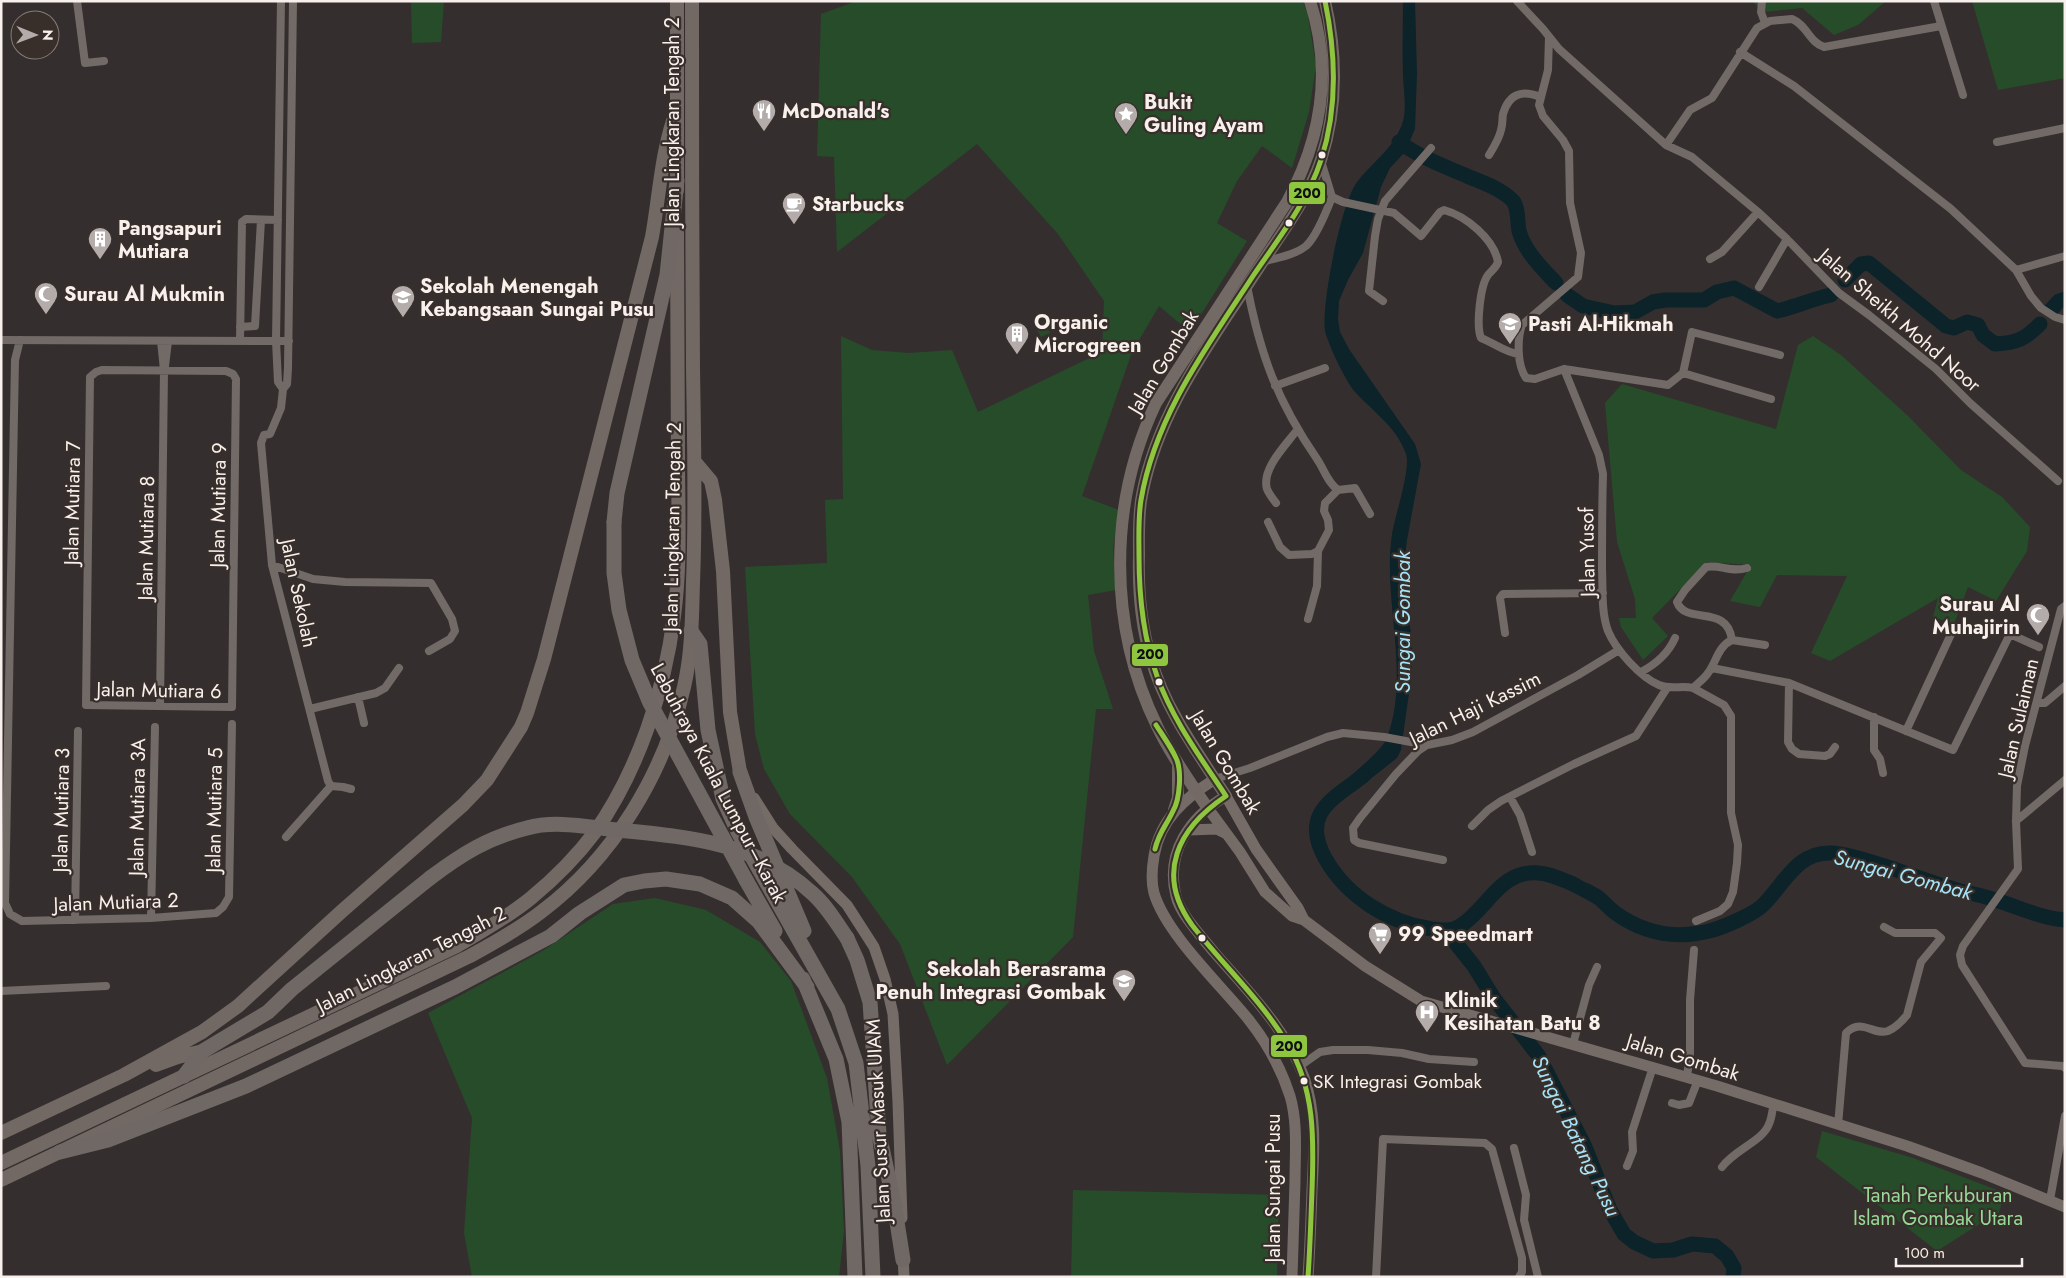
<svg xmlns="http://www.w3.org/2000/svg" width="2066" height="1278" font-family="Jost,sans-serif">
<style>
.green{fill:#274c2a}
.water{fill:#0c2329}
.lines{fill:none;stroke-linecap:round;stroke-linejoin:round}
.river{stroke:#0c2329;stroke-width:15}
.minor{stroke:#726a66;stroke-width:8}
.secondary{stroke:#756c68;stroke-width:11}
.primary{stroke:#746a65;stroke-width:12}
.trunk{stroke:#726964;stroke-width:14}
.motorway{stroke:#706864;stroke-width:15}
.motorway-bridge{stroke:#706864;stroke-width:15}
.bus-1-casing{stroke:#382e2a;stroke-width:9}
.bus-1{stroke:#8ec63f;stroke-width:5}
.bus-dot{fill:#f7f0ed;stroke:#382e2a;stroke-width:2}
.labels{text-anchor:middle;stroke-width:4.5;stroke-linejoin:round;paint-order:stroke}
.bus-label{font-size:19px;fill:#f7f0ed;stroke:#382e2a;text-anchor:start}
.poi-label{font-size:20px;font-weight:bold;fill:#f7f0ed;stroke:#382e2a;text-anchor:start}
.street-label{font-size:20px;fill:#f7f0ed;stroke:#382e2a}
.park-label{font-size:20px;fill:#95da98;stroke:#382e2a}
.water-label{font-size:21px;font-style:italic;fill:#a5e4f8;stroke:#382e2a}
.line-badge{stroke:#382e2a;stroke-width:2}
.pale-badge-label{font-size:14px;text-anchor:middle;font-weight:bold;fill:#111}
</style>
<rect width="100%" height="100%" fill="#342f2e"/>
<path class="green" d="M411 1H444L441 42 412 43Z
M857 1H1303L1308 16 1316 66 1309 112 1292 168 1262 146 1237 181 1217 223 1247 241 1190 332 1159 306 1132 352 1082 496 1119 510 1113 548 1116 590 1088 595 1094 651 1113 709H1096L1073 937 947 1065 900 944 852 877 790 814 764 769 755 734 745 567 827 563 825 500 843 499 841 336 872 350 909 353 952 350 978 412 1102 352 1104 301 1058 234 977 144 837 252 834 157 817 156 821 14Z
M1752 1H1886L1858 25 1834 35 1802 8 1763 12Z
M1972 1H2065V78L1998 90Z
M1044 322 1050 333 1041 337 1035 326Z
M1813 336 1841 355 1908 416 1961 470 2002 497 2030 527 2027 551 1996 601 1968 587 1954 624 1933 617 1938 598 1830 661 1811 653 1847 576 1777 575 1760 607 1730 601 1751 565 1707 562 1652 618 1668 636 1643 660 1621 627 1619 618H1636L1635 599 1617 542 1605 403 1622 384 1776 429 1798 345Z
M655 898 706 910 760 942 791 981 827 1078 840 1151 844 1231 839 1277H472L464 1233 472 1118 428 1013 544 950 613 904Z
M1822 1131 1913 1158 2005 1193 1997 1218 1981 1223 1937 1251 1816 1157Z
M1073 1190 1279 1195 1277 1277H1071Z"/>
<path class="water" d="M1403 1H1415L1417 73 1415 129 1405 152 1390 168 1381 187 1363 253 1348 280 1339 301 1338 319 1340 332 1349 349 1415 444 1421 464 1407 540 1403 575 1412 641V672L1401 750 1397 758 1354 792 1343 784C1354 771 1381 752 1387 738 1411 672 1382 601 1392 534 1395 516 1411 469 1406 454 1396 426 1374 413 1355 392 1346 382 1328 344 1325 331 1321 305 1341 203 1357 182 1373 161 1395 148 1403 121 1407 107 1403 88 1403 74 1402 50 1403 25 1403 1Z"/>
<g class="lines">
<path class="river" d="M1399 142C1420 157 1443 166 1467 176 1481 182 1500 188 1511 199 1519 205 1517 221 1519 231 1525 252 1542 268 1556 283
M1845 280 1861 264 1869 263 1946 326 1954 328 1967 322 1978 325 1983 335 1995 344C2017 343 2025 339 2040 324
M1567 295 1583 306 1614 313 1635 312 1653 302 1665 300H1704L1717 292 1734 288 1777 311C1795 307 1812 299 1831 295
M2051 310 2059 301 2065 299
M1363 776C1331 800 1301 814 1325 858 1347 897 1389 923 1432 929 1442 930 1451 932 1460 926 1487 910 1500 869 1539 873 1552 874 1563 880 1575 885 1583 890 1593 893 1600 899 1605 903 1609 908 1614 912 1644 934 1677 940 1713 930 1726 926 1754 914 1763 905 1785 883 1797 851 1832 853 1850 854 1870 862 1888 867 1909 874 1930 882 1951 888 1964 893 1979 894 1992 899 2017 906 2039 918 2065 920
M1446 931 1474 966 1493 997 1538 1055 1585 1147 1610 1210 1624 1234 1634 1242 1653 1251 1673 1250 1692 1244 1715 1246 1727 1256 1734 1268 1733 1277"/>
<path class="minor" d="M77 1 85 63 104 61
M281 1 276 341 278 382 283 389
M293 1 288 368 287 384 283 389 281 408 270 434 264 435 261 443 272 565 328 781 331 786 343 787 351 789
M1517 1 1543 29 1559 49 1666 145 1692 157 1758 212 1787 239 1839 293 1869 315 1936 369 1970 403 2058 481
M1762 1 1761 12 1765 23
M1934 1 1963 95
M1549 37 1548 70 1539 105 1543 116 1563 140 1569 151 1570 203 1581 253 1578 277 1522 325C1517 339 1517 365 1526 378L1535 379 1564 369 1668 385 1683 373 1692 332 1780 355
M1740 52 1794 86 1951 209 2016 270 2031 296 2041 308 2055 317 2065 320
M1997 142 2065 128
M1666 145 1690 110 1712 98 1757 28 1770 21 1792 19C1807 25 1809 42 1824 47L1941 26
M1489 155C1494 147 1499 139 1501 130 1503 124 1502 119 1503 114 1509 93 1523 90 1540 97
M1332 197 1343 202 1394 213 1421 236 1440 212 1444 210C1466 216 1494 239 1498 262 1496 268 1492 270 1488 275 1480 286 1476 326 1481 338 1492 342 1508 354 1519 354
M1710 259 1722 252 1758 212
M1262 262C1276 258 1295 255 1306 246 1316 237 1327 210 1332 197L1321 161
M2016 270 2065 256
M1247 286C1260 354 1277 401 1317 459 1324 469 1327 482 1338 490L1355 488 1370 514
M1759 287 1787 239
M1383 301 1369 291 1375 236 1378 219 1385 201 1431 148
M240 327 255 326 261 220
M1 340 289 341
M20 340 15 360 5 903 10 914 22 921 151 918 216 913 223 907 229 897 232 724
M240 341 242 222 246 219 278 220
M165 366 168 341
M1564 369 1599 455 1603 474C1602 506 1602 538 1602 570 1603 589 1601 612 1608 631 1616 650 1640 677 1659 685 1671 690 1682 685 1693 688 1698 683 1704 679 1708 673 1716 663 1718 646 1732 640L1765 645
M102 370 226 371 233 374 236 379 232 707 86 705 90 377 96 372Z
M1683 373 1771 399
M1275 386 1325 368
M1276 503C1273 499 1269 494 1267 489 1261 469 1286 445 1297 430
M1268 522 1280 547 1289 555 1312 554 1318 551 1329 530 1328 520 1324 511 1325 503 1338 490
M272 565 313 579 345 582 431 583 452 619 455 631 450 639 429 651
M2065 606 2061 609 2025 746 2017 786 2016 821 2018 869 1963 946 1960 955 1962 965 2025 1063 2062 1066 2065 1068
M1308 619 1317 586 1318 551
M1505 633 1500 598 1503 594 1603 593
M1732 640C1727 603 1686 626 1677 602L1685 590 1706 567C1720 564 1730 573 1747 568
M1712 668 1789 683 1953 750 2010 634 2039 647
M1641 672C1656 664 1668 654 1675 638
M1789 683 1788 742 1792 749 1799 754 1825 756 1830 754 1835 747
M1693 688 1724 705 1731 716V813L1738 845 1737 863 1733 892 1728 904 1720 911 1696 921
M358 697 364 723
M2037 703H2045L2065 686
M160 706 164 370 161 341
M310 709 376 693 385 688 399 668
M1874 717V750L1880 759 1883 773
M1906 731 1952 632
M1215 779 1250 768 1327 737 1343 733 1384 737 1427 745
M1510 797 1520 815 1532 852
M2016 821 2065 780
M1472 826 1488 810 1501 801 1574 764 1636 736 1667 688
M286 837 331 786
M1443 860 1359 843 1354 840 1353 828 1360 818 1396 774 1418 751 1427 745 1452 740 1473 732 1578 675 1619 650
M151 918 155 727
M75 920 78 731
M1 991 106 986
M1573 1044 1589 985 1597 967
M1300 1066 1320 1052 1333 1050H1368L1402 1053 1429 1059 1474 1062
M1687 1077 1690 1053V1000L1694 950
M1672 1103 1679 1105 1689 1103 1698 1080
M1838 1125 1846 1033C1862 1017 1873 1036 1888 1031 1895 1028 1903 1020 1907 1015L1921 962 1941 938 1935 933H1895L1884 927
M1514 1148 1526 1195 1524 1220 1538 1277
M1627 1166 1633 1151 1632 1132 1653 1067
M1722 1167C1734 1150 1763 1141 1769 1124 1772 1118 1772 1110 1774 1104
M2050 1200 2065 1116
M1376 1277 1383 1139 1485 1143 1492 1149 1522 1258V1272L1519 1277"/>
<path class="secondary" d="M1215 779C1185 798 1160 819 1154 856 1152 868 1151 882 1154 893 1166 934 1221 985 1249 1020 1267 1043 1281 1068 1290 1096 1298 1123 1295 1154 1295 1182 1294 1214 1293 1245 1292 1277
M754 798 773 828 792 849 847 905 874 947 885 979 893 1014 898 1102 902 1218
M1207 807 1240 852 1265 892 1292 916 1304 920 1365 966 1421 1001 1717 1086 1907 1146 1982 1173 2065 1207
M1188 830 1217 829 1225 833
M1304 920 1298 908 1256 849 1226 796C1190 817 1165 852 1176 896 1180 914 1202 937 1214 952 1247 990 1287 1030 1304 1077 1317 1114 1314 1152 1312 1190 1311 1219 1310 1248 1308 1277
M903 1254 904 1277"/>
<path class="primary" d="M1226 796C1198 753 1165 709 1151 659 1141 625 1138 591 1139 556 1139 536 1138 515 1142 495 1158 410 1212 340 1258 269 1281 234 1308 199 1321 160 1338 108 1337 53 1325 1
M1207 807C1191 784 1169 752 1157 726 1108 626 1108 504 1156 403L1287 202C1321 139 1333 71 1310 1
M1174 810 1178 798V764"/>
<path class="trunk" d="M677 190V1
M695 462 711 481 715 500 723 571 730 712 740 772
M156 1065 178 1057 203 1051
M1 1133 124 1075 202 1032 238 1006 342 911 463 805 487 780 521 727 527 713 544 659 652 237C659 198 661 158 673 121
M1 1163 457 946C482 931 508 917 531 898 554 879 577 856 595 832 638 771 665 690 674 616 681 565 678 512 678 460 678 384 677 308 677 232
M1 1180 470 956C494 943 519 929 541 912 613 858 664 774 684 687 692 653 692 617 693 582 696 511 694 439 693 368 692 246 692 123 692 1"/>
<path class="motorway" d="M614 522 617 493 667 275 677 180
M691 631 700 644 708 730 723 799 738 832 838 1009 856 1063 868 1166 873 1277
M740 772 756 817 804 931
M746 880 775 931
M847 938 857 960 870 1002 879 1134 894 1203 903 1260
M803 979 836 1059 849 1122 855 1277
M184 1076 203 1051 268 1012 292 989 430 878
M60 1152 108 1140 246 1086 455 987 551 936 580 913 624 885 644 881 666 879 700 884 732 898 759 922 807 987"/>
<path class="motorway-bridge" d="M614 522V573L619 610 632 660 650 703 746 880
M430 878C462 854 487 838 527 828 555 820 588 827 617 830 688 837 757 842 812 893 826 905 836 922 847 938"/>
<g class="bus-1-casing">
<path id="bus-1" d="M1155 849C1159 832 1166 826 1173 811 1180 799 1182 770 1176 758 1171 747 1163 736 1156 725
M1308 1277C1310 1248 1311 1219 1312 1190 1314 1138 1315 1089 1287 1043 1261 1000 1223 965 1192 925 1155 874 1178 828 1226 796 1201 758 1172 719 1157 676 1143 637 1139 597 1139 556 1139 537 1138 518 1141 500 1155 416 1208 345 1253 276 1278 239 1307 203 1321 160 1338 108 1336 54 1325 1"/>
</g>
<use href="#bus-1" class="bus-1"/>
</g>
<defs>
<g id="restaurant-pin" transform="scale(1.25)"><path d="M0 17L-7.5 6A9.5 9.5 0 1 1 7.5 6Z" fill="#b3acaa" stroke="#382e2a"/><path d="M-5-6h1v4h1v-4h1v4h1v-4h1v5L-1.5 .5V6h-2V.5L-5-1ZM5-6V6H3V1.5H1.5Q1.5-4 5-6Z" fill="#fff"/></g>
<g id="sight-pin" transform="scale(1.25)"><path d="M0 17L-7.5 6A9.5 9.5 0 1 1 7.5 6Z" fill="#b3acaa" stroke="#382e2a"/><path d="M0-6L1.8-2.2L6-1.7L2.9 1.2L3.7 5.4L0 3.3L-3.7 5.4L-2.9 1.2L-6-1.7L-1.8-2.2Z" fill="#fff"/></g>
<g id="cafe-pin" transform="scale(1.25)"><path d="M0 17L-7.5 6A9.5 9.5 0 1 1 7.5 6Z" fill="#b3acaa" stroke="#382e2a"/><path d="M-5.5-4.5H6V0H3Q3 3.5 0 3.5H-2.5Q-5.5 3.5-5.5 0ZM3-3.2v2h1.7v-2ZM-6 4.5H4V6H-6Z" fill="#fff"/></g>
<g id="building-pin" transform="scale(1.25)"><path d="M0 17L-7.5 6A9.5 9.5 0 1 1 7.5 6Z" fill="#b3acaa" stroke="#382e2a"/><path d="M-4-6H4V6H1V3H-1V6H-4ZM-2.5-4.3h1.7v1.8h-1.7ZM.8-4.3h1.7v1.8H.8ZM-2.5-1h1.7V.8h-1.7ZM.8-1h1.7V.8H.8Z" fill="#fff"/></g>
<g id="mosque-pin" transform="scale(1.25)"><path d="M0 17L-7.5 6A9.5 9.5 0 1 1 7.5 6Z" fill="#b3acaa" stroke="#382e2a"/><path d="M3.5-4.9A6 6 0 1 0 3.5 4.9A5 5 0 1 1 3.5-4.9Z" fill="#fff"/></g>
<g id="school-pin" transform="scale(1.25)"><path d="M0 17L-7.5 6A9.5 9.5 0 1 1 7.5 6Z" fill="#b3acaa" stroke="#382e2a"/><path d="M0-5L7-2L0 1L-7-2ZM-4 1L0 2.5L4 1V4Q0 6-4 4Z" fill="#fff"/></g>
<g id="supermarket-pin" transform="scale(1.25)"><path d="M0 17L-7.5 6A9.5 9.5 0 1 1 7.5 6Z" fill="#b3acaa" stroke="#382e2a"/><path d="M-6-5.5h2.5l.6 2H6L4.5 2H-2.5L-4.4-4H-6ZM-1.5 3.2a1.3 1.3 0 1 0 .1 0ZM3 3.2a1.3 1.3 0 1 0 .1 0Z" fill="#fff"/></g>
<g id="hospital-pin" transform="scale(1.25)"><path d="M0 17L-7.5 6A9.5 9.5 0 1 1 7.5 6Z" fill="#b3acaa" stroke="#382e2a"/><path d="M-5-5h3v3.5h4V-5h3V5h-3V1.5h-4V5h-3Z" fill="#fff"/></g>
</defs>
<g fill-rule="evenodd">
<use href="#restaurant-pin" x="764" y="111"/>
<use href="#sight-pin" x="1126" y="114"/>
<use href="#cafe-pin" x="794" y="204"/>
<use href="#building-pin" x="100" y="239"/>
<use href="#mosque-pin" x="46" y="294"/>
<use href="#school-pin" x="403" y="297"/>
<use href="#school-pin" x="1510" y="324"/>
<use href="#building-pin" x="1017" y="334"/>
<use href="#mosque-pin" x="2038" y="615"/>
<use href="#supermarket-pin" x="1380" y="934"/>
<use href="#school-pin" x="1124" y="981"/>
<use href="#hospital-pin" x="1427" y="1012"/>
</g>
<g class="bus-dot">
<circle cx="1322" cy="155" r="4.5"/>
<circle cx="1289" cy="223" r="4.5"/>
<circle cx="1159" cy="682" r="4.5"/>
<circle cx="1202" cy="938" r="4.5"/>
<circle cx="1304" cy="1081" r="4.5"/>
</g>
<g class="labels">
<g class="bus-label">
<text x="1313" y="1088">SK Integrasi Gombak</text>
</g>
<g class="poi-label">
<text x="1144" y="109">Bukit<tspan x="1144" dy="23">Guling Ayam</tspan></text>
<text x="782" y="118">McDonald's</text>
<text x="812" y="211">Starbucks</text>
<text x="118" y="235">Pangsapuri<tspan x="118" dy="23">Mutiara</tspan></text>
<text x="420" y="293">Sekolah Menengah<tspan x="420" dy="23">Kebangsaan Sungai Pusu</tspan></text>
<text x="64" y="301">Surau Al Mukmin</text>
<text x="1034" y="329">Organic<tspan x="1034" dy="23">Microgreen</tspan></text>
<text x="1528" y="331">Pasti Al-Hikmah</text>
<text x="2020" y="611" text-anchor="end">Surau Al<tspan x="2020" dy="23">Muhajirin</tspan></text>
<text x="1398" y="941">99 Speedmart</text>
<text x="1106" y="976" text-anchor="end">Sekolah Berasrama<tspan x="1106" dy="23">Penuh Integrasi Gombak</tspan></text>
<text x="1444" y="1007">Klinik<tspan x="1444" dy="23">Kesihatan Batu 8</tspan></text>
</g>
<g class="street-label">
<text transform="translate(672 122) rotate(-90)" y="7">Jalan Lingkaran Tengah 2</text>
<text transform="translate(1900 320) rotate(41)" y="7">Jalan Sheikh Mohd Noor</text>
<text transform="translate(1163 362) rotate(-59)" y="7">Jalan Gombak</text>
<text transform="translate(72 503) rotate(-89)" y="7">Jalan Mutiara 7</text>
<text transform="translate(218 505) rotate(-89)" y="7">Jalan Mutiara 9</text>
<text transform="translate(672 527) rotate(-89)" y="7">Jalan Lingkaran Tengah 2</text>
<text transform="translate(146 538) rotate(-89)" y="7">Jalan Mutiara 8</text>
<text transform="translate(1587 552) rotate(-91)" y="7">Jalan Yusof</text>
<text transform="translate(299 593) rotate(78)" y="7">Jalan Sekolah</text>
<text transform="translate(159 690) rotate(1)" y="7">Jalan Mutiara 6</text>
<text transform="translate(1475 708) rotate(-26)" y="7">Jalan Haji Kassim</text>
<text transform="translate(2018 718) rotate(-77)" y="7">Jalan Sulaiman</text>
<text transform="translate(1226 762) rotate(59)" y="7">Jalan Gombak</text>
<text transform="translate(719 783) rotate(62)" y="7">Lebuhraya Kuala Lumpur–Karak</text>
<text transform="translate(137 807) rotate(-89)" y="7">Jalan Mutiara 3A</text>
<text transform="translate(61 810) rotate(-89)" y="7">Jalan Mutiara 3</text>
<text transform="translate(214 810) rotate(-89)" y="7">Jalan Mutiara 5</text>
<text transform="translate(116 902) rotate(-2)" y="7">Jalan Mutiara 2</text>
<text transform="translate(411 959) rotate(-27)" y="7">Jalan Lingkaran Tengah 2</text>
<text transform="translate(1683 1057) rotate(17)" y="7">Jalan Gombak</text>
<text transform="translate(878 1121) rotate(-93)" y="7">Jalan Susur Masuk UIAM</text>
<text transform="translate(1273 1188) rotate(-90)" y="7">Jalan Sungai Pusu</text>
</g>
<g class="park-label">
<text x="1938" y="1202">Tanah Perkuburan<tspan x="1938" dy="23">Islam Gombak Utara</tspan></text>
</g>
<g class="water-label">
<text transform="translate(1403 622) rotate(-90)" y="7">Sungai Gombak</text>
<text transform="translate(1903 875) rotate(15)" y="7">Sungai Gombak</text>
<text transform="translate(1576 1136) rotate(64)" y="7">Sungai Batang Pusu</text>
</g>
</g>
<g class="line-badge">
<rect x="1288" y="181" width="38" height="24" rx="5" fill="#8ec63f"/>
<rect x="1131" y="643" width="38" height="24" rx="5" fill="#8ec63f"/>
<rect x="1270" y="1034" width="38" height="24" rx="5" fill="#8ec63f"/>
</g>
<g class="pale-badge-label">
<text x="1307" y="198">200</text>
<text x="1150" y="659">200</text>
<text x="1289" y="1051">200</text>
</g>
<rect width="2066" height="1278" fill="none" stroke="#f7f0ed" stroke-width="5"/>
<g transform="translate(35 35) rotate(91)"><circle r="24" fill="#382e2a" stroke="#847c78"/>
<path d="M0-4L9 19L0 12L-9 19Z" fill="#b3acaa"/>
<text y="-8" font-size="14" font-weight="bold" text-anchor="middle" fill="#f7f0ed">N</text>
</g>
<path d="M1896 1258v8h126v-8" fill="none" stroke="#f7f0ed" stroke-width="2.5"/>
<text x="1904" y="1258" font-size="15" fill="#f7f0ed" stroke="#382e2a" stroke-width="4" paint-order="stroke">100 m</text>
</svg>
